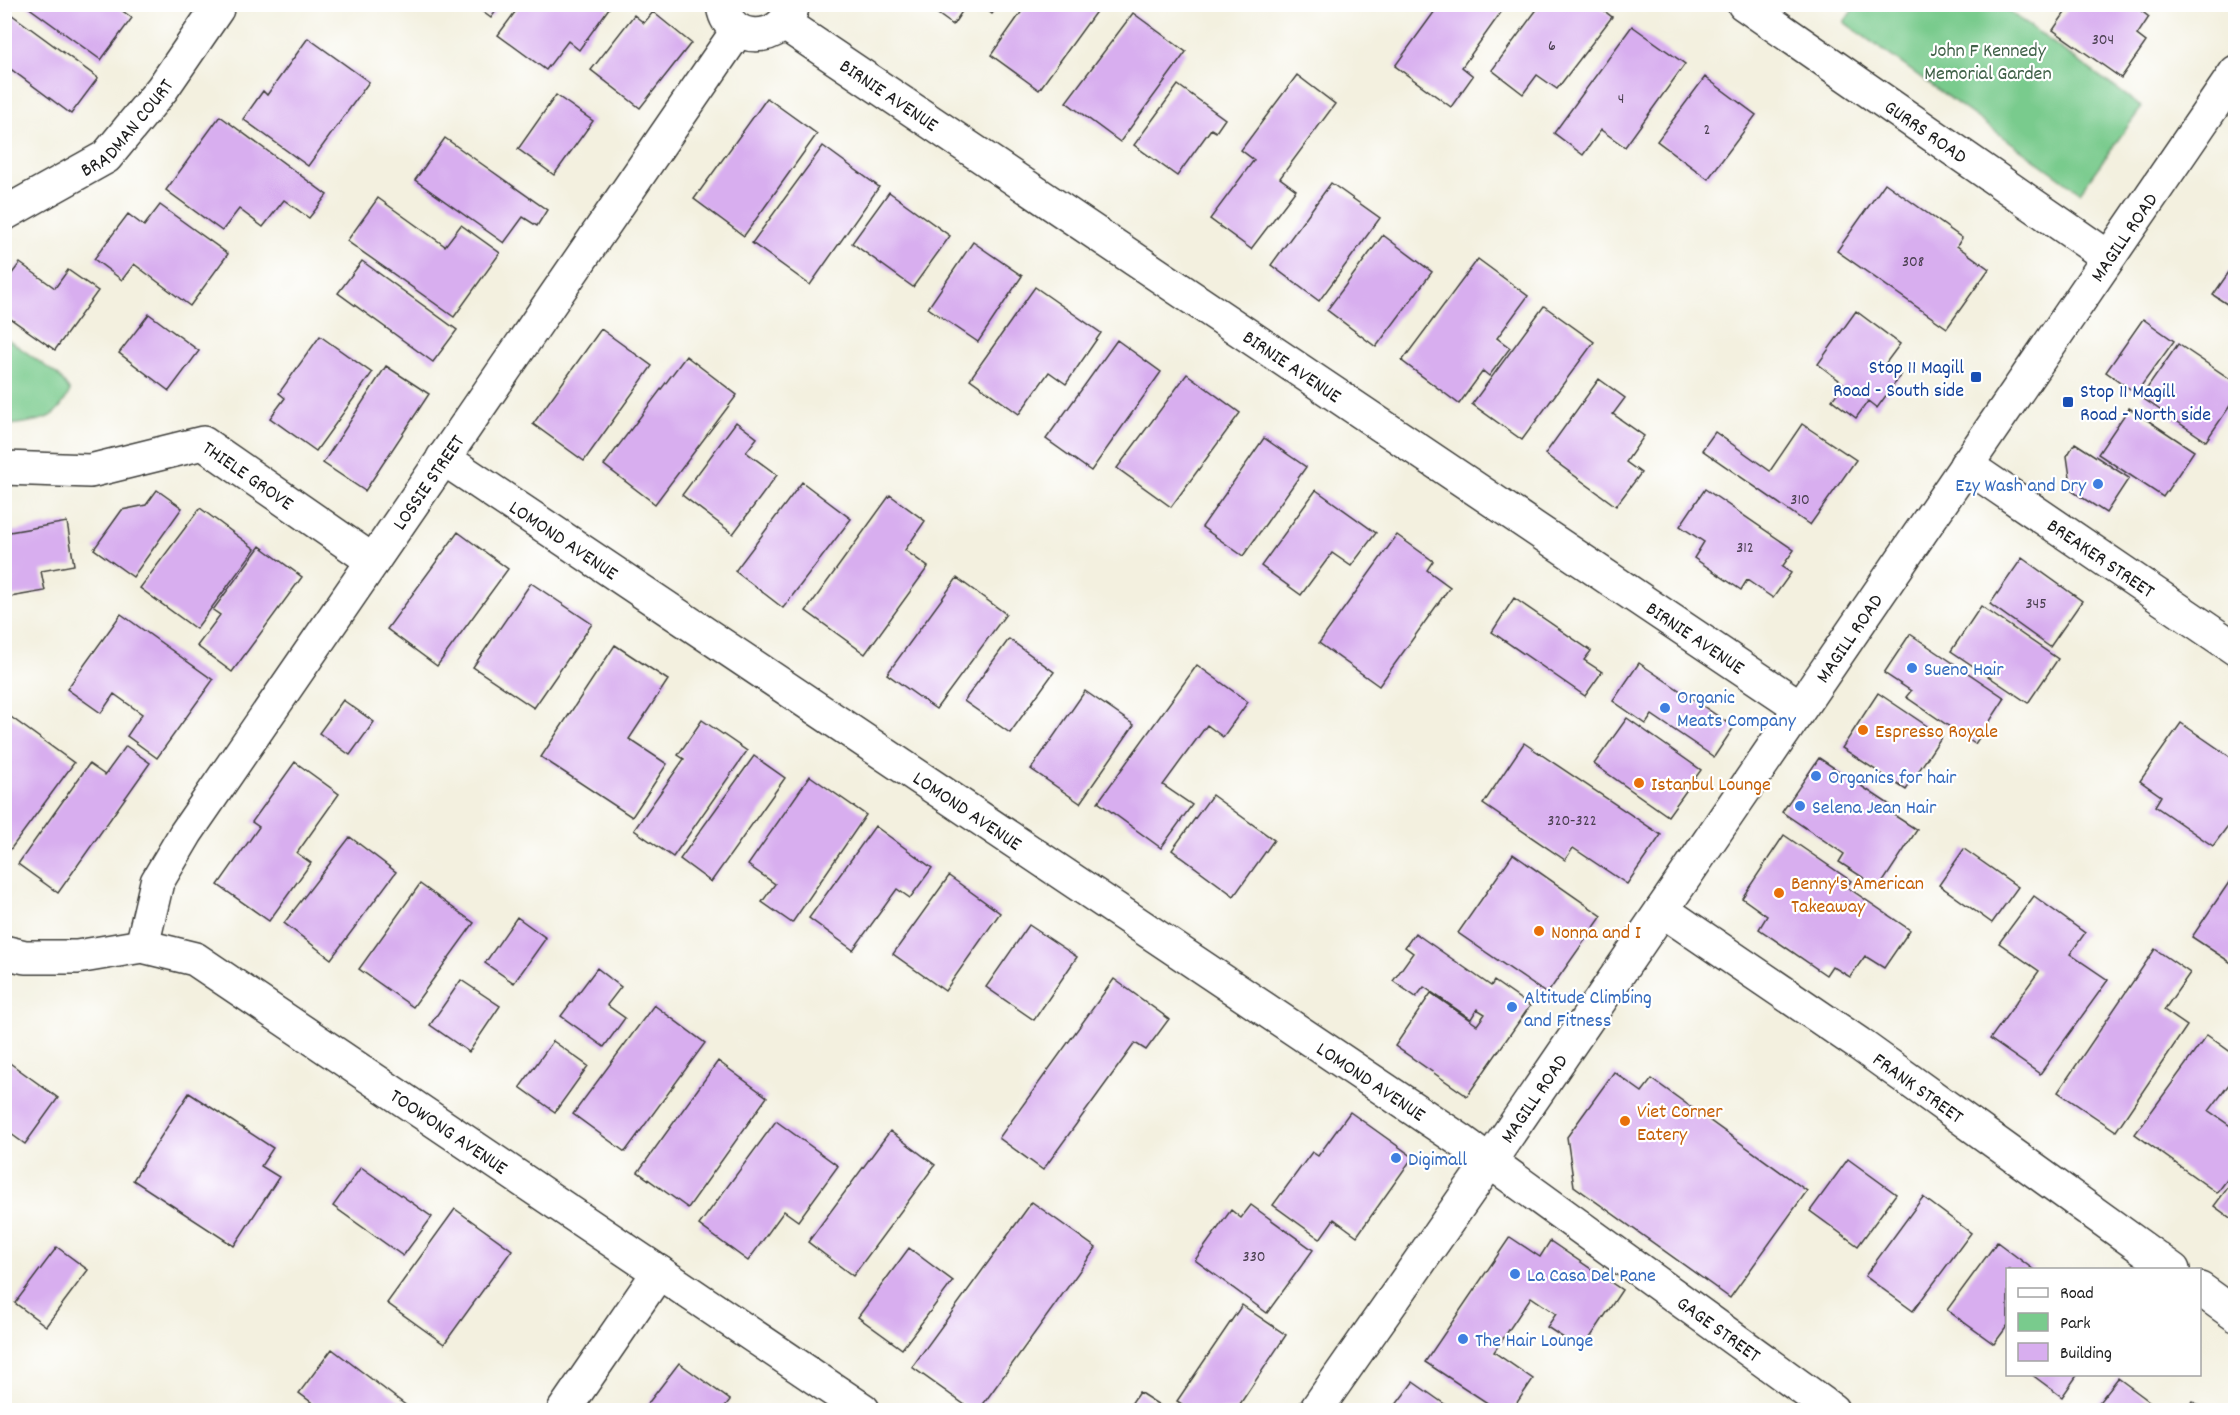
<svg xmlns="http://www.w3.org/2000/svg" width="2240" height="1415" font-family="Dekko,sans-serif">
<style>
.green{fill:#79cb8d;stroke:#4a7454;stroke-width:1.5}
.building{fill:#d8aeef}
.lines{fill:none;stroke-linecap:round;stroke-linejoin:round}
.minor-casing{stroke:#3c3c39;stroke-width:36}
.secondary-casing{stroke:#3c3c39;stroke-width:36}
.minor{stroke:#fff;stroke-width:33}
.secondary{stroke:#fff;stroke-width:33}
.transit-dot{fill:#1a4fb4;stroke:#fff;stroke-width:2}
.shop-dot{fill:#3f7fe0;stroke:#fff;stroke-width:2}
.food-dot{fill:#e8710a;stroke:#fff;stroke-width:2}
.labels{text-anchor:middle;stroke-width:4.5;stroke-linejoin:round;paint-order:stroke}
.number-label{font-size:16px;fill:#4b4051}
.park-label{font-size:20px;fill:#416249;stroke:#fff}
.street-label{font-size:20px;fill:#1c1c1c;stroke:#fff}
.transit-label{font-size:20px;fill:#164399;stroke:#fff;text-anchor:end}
.shop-label{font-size:20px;fill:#366cbe;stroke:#fff;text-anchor:start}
.food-label{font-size:20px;fill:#c56008;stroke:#fff;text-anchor:start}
</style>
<rect width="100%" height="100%" fill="#fff"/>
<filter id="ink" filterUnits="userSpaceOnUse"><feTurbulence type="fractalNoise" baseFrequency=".0167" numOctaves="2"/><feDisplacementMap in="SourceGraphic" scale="12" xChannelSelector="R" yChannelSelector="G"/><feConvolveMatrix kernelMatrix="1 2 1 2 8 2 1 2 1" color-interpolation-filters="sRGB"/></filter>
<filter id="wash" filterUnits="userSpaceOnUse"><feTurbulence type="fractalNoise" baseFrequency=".008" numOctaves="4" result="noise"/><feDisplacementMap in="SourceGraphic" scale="24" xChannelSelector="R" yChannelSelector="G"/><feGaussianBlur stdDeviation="1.35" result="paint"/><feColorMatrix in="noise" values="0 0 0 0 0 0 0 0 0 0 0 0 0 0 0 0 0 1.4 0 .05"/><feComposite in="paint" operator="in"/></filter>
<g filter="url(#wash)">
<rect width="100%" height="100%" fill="#f3f0df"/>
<path class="green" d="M1857 4 2000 5 2142 107 2080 192 1844 22Z
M5 337 59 376 70 391C53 426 39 419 5 426Z"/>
<g id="blocks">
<path class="building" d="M24 4H113L132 18 101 60Z
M472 4H501L491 18Z
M521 4H612L579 50 568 41 546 70 498 35Z
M924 4H967L953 25Z
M979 4H999L992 14Z
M1027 4 1100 6 1039 90 991 55Z
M1440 4H1507L1462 67 1473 76 1451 107 1395 66Z
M1541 4H1595L1612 17 1557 89 1537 75 1523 94 1492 70Z
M2071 4H2132L2149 17 2137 35 2146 42 2121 78 2053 30Z
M4 9 98 78 71 114 4 64Z
M653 12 691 43 640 108 591 70 634 15 644 23Z
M1133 13 1186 52 1120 142 1066 102Z
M1632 26 1685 64 1625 147 1601 130 1583 155 1554 133Z
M308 38 369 82 308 166 243 119 263 91 267 95Z
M1297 75 1335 104 1280 178 1296 190 1251 249 1210 219 1254 160 1241 150Z
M1705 77 1756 115 1708 179 1657 141Z
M1178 85 1225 119 1216 132 1211 129 1177 176 1134 145Z
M556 95 593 121 554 175 518 149Z
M767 98 817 134 744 236 694 199Z
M220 116 327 195 309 218 284 200 263 227 239 209 222 231 166 190Z
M445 138 547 210 537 226 523 217 504 243 415 180Z
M823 146 879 187 810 285 752 243Z
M1331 183 1380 218 1319 301 1271 265Z
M1885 183 1962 238 1957 246 1989 269 1947 328 1837 251Z
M889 192 950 236 913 287 852 243Z
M378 198 445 246 461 225 500 253 454 317 347 241Z
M160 205 228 254 190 306 134 264 122 280 94 259 128 214 144 226Z
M1383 235 1432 272 1376 347 1327 310Z
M973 242 1022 276 978 342 928 308Z
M1478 259 1528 296 1497 338 1510 348 1489 376 1483 371 1459 404 1402 361Z
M362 261 457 330 433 362 338 293Z
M2236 262V310L2213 295Z
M20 263 55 288 68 270 98 291 55 350 4 314V284Z
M1035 287 1101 333 1066 384 1049 372 1019 414 970 379Z
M1544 306 1594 342 1522 440 1472 404Z
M1856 311 1900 344 1885 364 1901 375 1877 408 1868 401 1856 418 1832 400 1844 384 1818 364Z
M149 314 199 351 169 391 119 353Z
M2143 319 2174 341 2136 393 2106 372Z
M601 329 652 366 584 461 533 424Z
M320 336 372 373 316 451 270 418 285 398 279 393Z
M1117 340 1161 372 1091 471 1046 439Z
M2178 344 2236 383V397L2206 441 2141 397Z
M686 356 737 395 655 504 604 465Z
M386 366 429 394 365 491 323 463Z
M1187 374 1240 413 1171 507 1117 468Z
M1599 379 1625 398 1613 414 1644 436 1626 462 1641 473 1616 506 1545 454Z
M2129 408 2194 451 2163 497 2098 454Z
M736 422 757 438 746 452 777 475 733 534 682 495Z
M1802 424 1856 460 1810 525 1702 450 1715 432 1770 471Z
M1264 438 1306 467 1243 556 1202 527Z
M2075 443 2129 478 2106 513 2072 491 2067 456Z
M802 482 851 519 783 608 735 571Z
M1705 489 1794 550 1782 567 1791 573 1773 598 1747 580 1741 590 1694 558 1704 542 1680 526Z
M157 490 182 508 133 577 94 549 122 510 146 505Z
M1316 490 1376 533 1351 566 1332 553 1301 595 1261 566Z
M890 495 925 521 905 550 928 567 865 654 806 611Z
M200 508 255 549 196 629 140 588Z
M67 522 74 565 41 571 45 591 4 598V533Z
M458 532 508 569 437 666 387 629Z
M1397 535 1433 561 1427 570 1450 587 1379 686 1319 643Z
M260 546 302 577 232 672 197 646 220 615 213 610Z
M2022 558 2082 601 2050 647 1990 604Z
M957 578 1006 614 936 709 887 674Z
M531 583 592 624 534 708 473 667Z
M1514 598 1591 651 1584 660 1602 672 1585 696 1492 632Z
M1981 606 2058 659 2028 703 1951 651Z
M121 614 213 680 157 758 127 736 142 714 114 694 101 713 67 689Z
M1910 634 2005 698 1975 744 1906 697 1911 691 1884 673Z
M1009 639 1054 672 1010 733 964 701Z
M615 645 668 680 629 739 667 764 632 817 541 757Z
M1639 663 1734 727 1714 757 1652 715 1646 724 1613 701Z
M1197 665 1248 702 1223 737 1207 725 1163 785 1192 805 1161 848 1098 802Z
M1085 691 1134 725 1080 803 1031 769Z
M1878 693 1942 736 1906 790 1842 748Z
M343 700 374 722 350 755 319 733Z
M4 712 74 763 7 854 4 852Z
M1627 718 1701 770 1668 816 1594 764Z
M702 720 747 751 673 857 634 830 684 759 678 755Z
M2181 723 2236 761V815L2213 846 2155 806 2161 796 2140 781Z
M1524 743 1661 835 1627 884 1573 848 1565 860 1483 804Z
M126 746 150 763 58 893 18 864 89 764 105 775Z
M754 756 785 778 711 882 680 859Z
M1819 758 1890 805 1886 810 1917 830 1879 888 1839 862 1844 854 1782 812Z
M295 762 339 794 297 853 311 863 269 921 218 885 259 827 252 822Z
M810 776 866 815 792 923 762 902 775 884 748 865Z
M1212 795 1274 840 1234 896 1172 850Z
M875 826 932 868 910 898 897 889 853 950 809 918Z
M1784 835 1851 881 1847 887 1910 930 1884 968 1865 956 1850 977 1832 966 1826 975 1759 929 1767 916 1742 898Z
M350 837 396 872 331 959 284 923Z
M1964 849 2018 887 1992 923 1939 885Z
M1513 854 1602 916 1547 994 1458 933Z
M2236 872V966L2192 937Z
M949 876 1000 913 945 991 893 954Z
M420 884 474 923 413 1007 359 969Z
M2034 896 2085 933 2070 954 2108 980 2040 1074 1990 1039 2039 971 1999 943Z
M517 917 546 938 514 983 485 963Z
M1029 925 1077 957 1034 1020 986 987Z
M1415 933 1491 986 1494 981 1530 1006 1467 1096 1395 1046 1431 993 1477 1025 1485 1014 1477 1009 1471 1019 1424 987 1416 997 1393 981 1413 953 1405 947Z
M2155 949 2190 973 2164 1010 2187 1026 2116 1131 2058 1092Z
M597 968 621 987 607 1005 625 1018 604 1047 561 1016Z
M1114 979 1169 1019 1146 1050 1135 1043 1043 1170 999 1138Z
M461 980 500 1006 469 1052 430 1025Z
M654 1005 705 1043 625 1152 573 1114Z
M2207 1035 2236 1056V1075L2209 1111 2236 1130V1168L2217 1193 2135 1134Z
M553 1041 588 1066 555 1112 520 1087Z
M7 1061 58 1098 25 1144 4 1129Z
M718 1061 767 1097 688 1208 638 1172Z
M1614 1072 1642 1092 1652 1079 1807 1191 1730 1298 1574 1186 1567 1137Z
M189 1093 273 1148 261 1166 279 1177 234 1246 133 1180Z
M1350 1112 1413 1157 1357 1236 1334 1219 1320 1239 1273 1205 1312 1152 1318 1156Z
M776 1121 838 1166 798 1221 784 1211 748 1261 699 1225Z
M890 1131 935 1165 853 1276 808 1242Z
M1848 1159 1896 1194 1858 1246 1810 1211Z
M361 1167 432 1217 403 1256 333 1206Z
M2236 1177V1222L2214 1206Z
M1923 1197 1971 1233 1913 1311 1865 1276Z
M1032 1202 1096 1248 979 1410H972L912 1367Z
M1251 1205 1313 1250 1267 1313 1195 1260 1231 1210 1241 1218Z
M455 1209 512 1250 444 1344 387 1303Z
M1510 1237 1540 1257 1550 1241 1622 1290 1582 1350 1547 1327 1556 1314 1531 1297 1494 1352 1533 1379 1512 1410H1498L1425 1362Z
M1997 1242 2034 1270H2008V1325L1994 1344 1947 1310Z
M57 1247 88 1270 46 1326 15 1303Z
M909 1248 953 1281 902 1349 858 1317Z
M1242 1305 1286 1335 1236 1410H1191L1177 1401Z
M332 1349 412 1410H322L299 1393Z
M679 1363 730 1400 722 1410H643Z
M2031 1374H2078L2062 1397Z
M2118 1378 2161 1410H2093Z
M1413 1382 1453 1410H1401L1395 1406Z
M1139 1392 1167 1410H1127Z
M2192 1401 2205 1410H2186Z"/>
</g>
</g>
<g filter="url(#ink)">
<use href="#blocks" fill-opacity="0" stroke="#3c3c39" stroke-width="1.5"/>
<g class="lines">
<g class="minor-casing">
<g id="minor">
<path d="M723 4C726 45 785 45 793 4"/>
<path id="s1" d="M1744 4 2108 257"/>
<path id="s2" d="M785 24 1800 707"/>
<path id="s3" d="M4 214 106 157 162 89 217 9"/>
<path id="s4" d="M443 458 1463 1142 1832 1410"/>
<path id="s5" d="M1966 465 2236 649"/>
<path id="s6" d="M4 468 90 471 203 443 373 561"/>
<path id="s7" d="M1662 910 1859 1044 2173 1270"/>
<path id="s8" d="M142 946 157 882 186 833 738 30"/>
<path id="s9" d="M4 952 25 957H77L142 946 195 959 863 1410"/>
<path d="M2200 1289 2236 1315"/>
<path d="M564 1410 659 1272"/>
</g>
</g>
<g class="secondary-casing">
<g id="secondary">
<path id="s10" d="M1316 1410 1490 1161 2236 72"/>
</g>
</g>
<use href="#minor" class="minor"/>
<use href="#secondary" class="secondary"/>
</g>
</g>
<g class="transit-dot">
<rect x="1970" y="371" width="12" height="12" rx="3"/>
<rect x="2062" y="396" width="12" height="12" rx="3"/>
</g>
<g class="shop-dot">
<circle cx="2098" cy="484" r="6"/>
<circle cx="1912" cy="668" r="6"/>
<circle cx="1665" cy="708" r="6"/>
<circle cx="1816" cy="776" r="6"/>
<circle cx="1800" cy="806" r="6"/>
<circle cx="1512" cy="1007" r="6"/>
<circle cx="1396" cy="1158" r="6"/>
<circle cx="1515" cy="1274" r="6"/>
<circle cx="1463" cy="1339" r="6"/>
</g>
<g class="food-dot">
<circle cx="1863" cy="730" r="6"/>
<circle cx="1639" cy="783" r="6"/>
<circle cx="1779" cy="893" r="6"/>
<circle cx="1539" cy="931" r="6"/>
<circle cx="1625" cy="1121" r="6"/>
</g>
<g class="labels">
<g class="number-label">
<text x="2103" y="44">304</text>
<text x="1552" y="50">6</text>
<text x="1621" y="103">4</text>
<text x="1707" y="134">2</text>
<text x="1913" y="266">308</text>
<text x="1800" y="504">310</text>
<text x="1745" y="552">312</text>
<text x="2036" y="608">345</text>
<text x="1572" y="825">320-322</text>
<text x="1254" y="1261">330</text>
</g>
<g class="park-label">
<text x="1988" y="56">John F Kennedy<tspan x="1988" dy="23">Memorial Garden</tspan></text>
</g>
<g class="street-label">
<text dy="7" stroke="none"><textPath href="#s2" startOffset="126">BIRNIE AVENUE</textPath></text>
<text dy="7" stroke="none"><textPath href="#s3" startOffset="152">BRADMAN COURT</textPath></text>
<text dy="7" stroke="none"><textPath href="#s1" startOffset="222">GURRS ROAD</textPath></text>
<text dy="7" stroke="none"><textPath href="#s10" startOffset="1424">MAGILL ROAD</textPath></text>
<text dy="7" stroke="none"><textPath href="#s2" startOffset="612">BIRNIE AVENUE</textPath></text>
<text dy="7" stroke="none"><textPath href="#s6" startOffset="258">THIELE GROVE</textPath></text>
<text dy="7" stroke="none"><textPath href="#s8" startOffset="549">LOSSIE STREET</textPath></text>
<text dy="7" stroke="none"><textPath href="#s4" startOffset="146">LOMOND AVENUE</textPath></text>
<text dy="7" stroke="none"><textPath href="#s5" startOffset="164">BREAKER STREET</textPath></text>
<text dy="7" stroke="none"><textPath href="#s2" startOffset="1098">BIRNIE AVENUE</textPath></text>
<text dy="7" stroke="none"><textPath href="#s10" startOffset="938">MAGILL ROAD</textPath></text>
<text dy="7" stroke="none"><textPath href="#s4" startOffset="632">LOMOND AVENUE</textPath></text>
<text dy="7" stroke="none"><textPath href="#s4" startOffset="1118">LOMOND AVENUE</textPath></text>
<text dy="7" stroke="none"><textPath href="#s7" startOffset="312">FRANK STREET</textPath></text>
<text dy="7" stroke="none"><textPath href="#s10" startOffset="380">MAGILL ROAD</textPath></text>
<text dy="7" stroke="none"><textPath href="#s9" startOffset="501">TOOWONG AVENUE</textPath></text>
<text dy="7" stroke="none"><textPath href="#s4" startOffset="1545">GAGE STREET</textPath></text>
</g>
<g class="transit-label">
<text x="1964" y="373">Stop 11 Magill<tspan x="1964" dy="23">Road - South side</tspan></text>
<text x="2080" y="397" text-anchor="start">Stop 11 Magill<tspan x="2080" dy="23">Road - North side</tspan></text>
</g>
<g class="shop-label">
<text x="2086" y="491" text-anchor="end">Ezy Wash and Dry</text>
<text x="1924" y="675">Sueno Hair</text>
<text x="1677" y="703">Organic<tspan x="1677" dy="23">Meats Company</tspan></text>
<text x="1828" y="783">Organics for hair</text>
<text x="1812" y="813">Selena Jean Hair</text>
<text x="1524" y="1003">Altitude Climbing<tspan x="1524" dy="23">and Fitness</tspan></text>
<text x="1408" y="1165">Digimall</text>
<text x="1527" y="1281">La Casa Del Pane</text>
<text x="1475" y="1346">The Hair Lounge</text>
</g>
<g class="food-label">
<text x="1875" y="737">Espresso Royale</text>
<text x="1651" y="790">Istanbul Lounge</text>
<text x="1791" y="889">Benny's American<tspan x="1791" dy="23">Takeaway</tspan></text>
<text x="1551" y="938">Nonna and I</text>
<text x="1637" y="1117">Viet Corner<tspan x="1637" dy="23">Eatery</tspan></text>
</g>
</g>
<rect width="2240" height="1415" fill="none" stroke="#fff" stroke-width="24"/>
<rect x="2006" y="1268" width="195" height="108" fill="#ffffff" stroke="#a4a4a4" stroke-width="1.5"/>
<rect x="2018" y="1288" width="30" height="9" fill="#ffffff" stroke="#a4a4a4" stroke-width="1.5"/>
<text x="2060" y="1298" font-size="18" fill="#1c1c1c">Road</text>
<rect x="2018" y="1313" width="30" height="18" fill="#79cb8d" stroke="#a4a4a4" stroke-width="1.5"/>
<text x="2060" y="1328" font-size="18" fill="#1c1c1c">Park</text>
<rect x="2018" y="1343" width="30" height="18" fill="#d8aeef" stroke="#a4a4a4" stroke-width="1.5"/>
<text x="2060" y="1358" font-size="18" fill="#1c1c1c">Building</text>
</svg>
